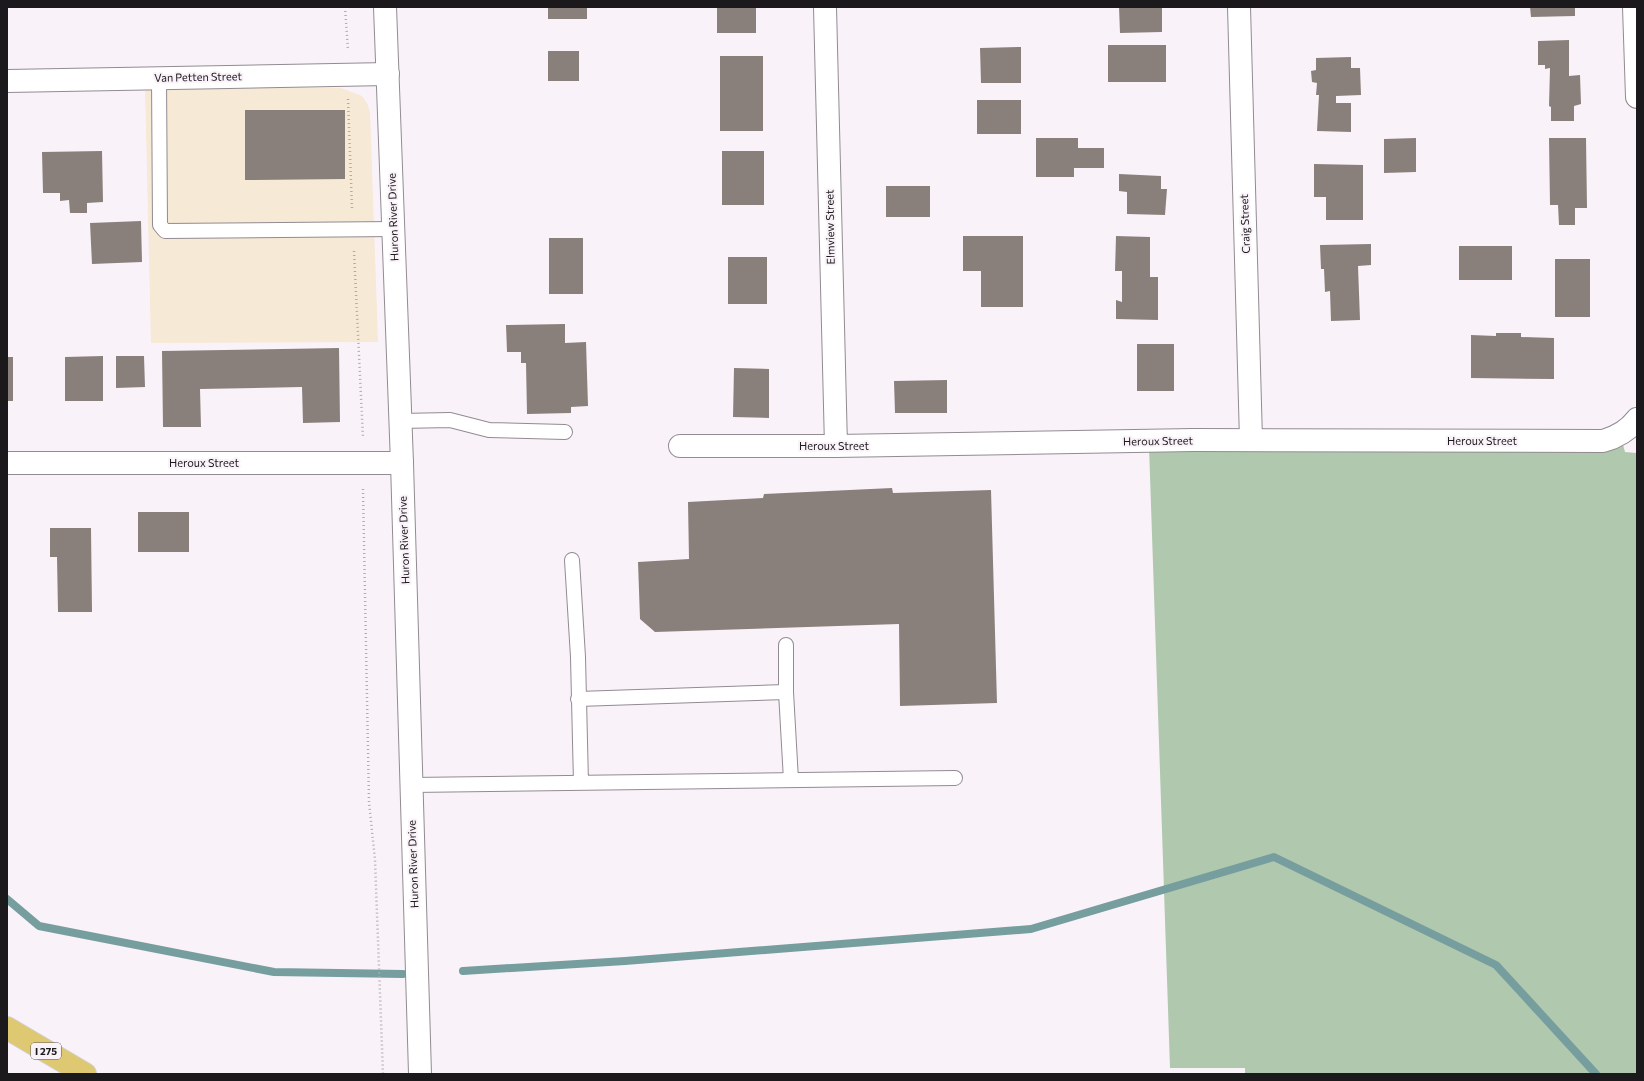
<svg xmlns="http://www.w3.org/2000/svg" width="1644" height="1081" font-family="Commissioner,sans-serif">
<style>
.commercial{fill:#f6e9d5}
.forest{fill:#b0c8ae}
.lines{fill:none;stroke-linecap:round;stroke-linejoin:round}
.stream{stroke:#769e9f;stroke-width:8}
.building{fill:#89807b}
.lane-casing{stroke:#928b92;stroke-width:16}
.street-casing{stroke:#928b92;stroke-width:24}
.secondary-casing{stroke:#928b92;stroke-width:24}
.highway-casing{stroke:#d1d1d1;stroke-width:24}
.path{stroke:#b1abb0;stroke-width:2.5;stroke-dasharray:1 3;stroke-linecap:butt}
.lane{stroke:#fff;stroke-width:14}
.street{stroke:#fff;stroke-width:22}
.secondary{stroke:#fff;stroke-width:22}
.highway{stroke:#dfc872;stroke-width:22}
.labels{text-anchor:middle;stroke-width:4;stroke-linejoin:round;paint-order:stroke}
.shield{fill:#faf2f9;stroke:#5e5a5e;stroke-width:1}
.shield-label{font-size:10px;font-weight:bold;fill:#1b191b}
.street-label{font-size:11px;fill:#1b191b;stroke:#faf2f9}
</style>
<rect width="100%" height="100%" fill="#faf2f9"/>
<path class="commercial" d="M145 86 341 88 362 96 367 103 370 112 378 342 151 343Z"/>
<path class="forest" d="M1622 441 1625 452 1637 453V1074H1245V1068H1170L1149 446Z"/>
<g class="lines">
<path class="stream" d="M7 899 39 926 274 972 403 974
M463 971 625 961 1031 929 1274 857 1496 965 1596 1074"/>
</g>
<path class="building" d="M548 7H587V19H548Z
M717 7H756V33H717Z
M1119 7H1162V32L1120 33Z
M1530 7H1575V16L1531 17Z
M1569 40V76L1580 75 1581 104 1574 106V121H1551V107L1549 106 1550 68 1545 69V65H1538V41Z
M1108 45H1166V82H1108Z
M1021 47V83H981L980 48Z
M548 51H579V81H548Z
M720 56H763V131H720Z
M1351 57V68H1360L1361 95 1336 96V103H1351V132L1317 131 1319 95H1316L1317 83 1312 82 1311 71 1316 70V58Z
M977 100H1021V134H977Z
M245 110H345V179L245 180Z
M1036 138H1078V148H1104V168H1074V177H1036Z
M1416 138V172L1384 173V139Z
M1549 138H1586L1587 208H1575V225H1559L1558 205H1550Z
M102 151 103 202 87 203V213H70L69 200 60 201V193H43L42 152Z
M722 151H764V205H722Z
M1314 164 1363 165V220H1326V197H1314Z
M1119 174 1161 176V189H1167L1165 215 1127 214V192L1119 191Z
M886 186H930V217H886Z
M141 221 142 262 92 264 90 223Z
M963 236H1023V307H981V271H963Z
M1116 236 1150 237V277H1158V320L1116 319V300L1122 302V271H1115Z
M549 238H583V294H549Z
M1371 244V265L1358 266 1360 320 1331 321 1330 291 1325 292 1324 269H1321L1320 245Z
M1459 246H1512V280H1459Z
M728 257H767V304H728Z
M1555 259H1590V317H1555Z
M565 324V343L586 342 588 406 571 407V413L527 414 526 363H521V352H507L506 325Z
M1496 333H1521V337L1554 338V379L1471 378V335L1496 336Z
M1137 344H1174V391H1137Z
M339 348 340 422 303 423 302 387 200 389 201 427H163L162 351Z
M103 356V401H65V357Z
M116 356H144L145 387 116 388Z
M7 357H13V401H7Z
M734 368 769 369V418L733 417Z
M947 380V413H895L894 381Z
M892 488 893 493 991 490 997 703 900 706 899 624 655 632 640 619 638 562 689 559 688 502 763 498 764 494Z
M138 512H189V552H138Z
M50 528H91L92 612H58L57 557H50Z"/>
<g class="lines">
<g class="lane-casing">
<path id="lane" d="M159 78 160 225 165 231 394 229
M400 421 450 420 489 430 565 432
M572 560 578 657 581 783
M786 645V692L791 780
M578 699 786 692
M411 785 955 778"/>
</g>
<g class="street-casing">
<path id="street" d="M825 7 836 446
M1239 7 1251 440
M1634 7 1637 97
M7 81 388 74
M680 446H836L1193 440 1603 441C1617 437 1628 431 1637 419
M7 463H402"/>
</g>
<g class="secondary-casing">
<path id="secondary" d="M385 7 402 463 420 1074"/>
</g>
<g class="highway-casing">
<path id="highway" d="M7 1028 85 1074"/>
</g>
<path class="path" d="M345 7 348 50
M348 99 352 208
M354 251 363 438
M363 489 369 802 375 860 383 1074"/>
<use href="#lane" class="lane"/>
<use href="#street" class="street"/>
<use href="#secondary" class="secondary"/>
<use href="#highway" class="highway"/>
</g>
<g class="labels">
<rect class="shield" x="31" y="1043" width="30" height="16" rx="3"/>
<g class="shield-label">
<text x="46" y="1055">I 275</text>
</g>
<g class="street-label">
<text transform="translate(198 77) rotate(-1)" y="4">Van Petten Street</text>
<text transform="translate(393 217) rotate(-92)" y="4">Huron River Drive</text>
<text transform="translate(1245 224) rotate(-92)" y="4">Craig Street</text>
<text transform="translate(830 227) rotate(-91)" y="4">Elmview Street</text>
<text transform="translate(1158 441) rotate(-1)" y="4">Heroux Street</text>
<text x="1482" y="445">Heroux Street</text>
<text x="834" y="450">Heroux Street</text>
<text x="204" y="467">Heroux Street</text>
<text transform="translate(404 540) rotate(-92)" y="4">Huron River Drive</text>
<text transform="translate(413 864) rotate(-92)" y="4">Huron River Drive</text>
</g>
</g>
<rect width="1644" height="1081" fill="none" stroke="#1b191b" stroke-width="16"/>
</svg>
